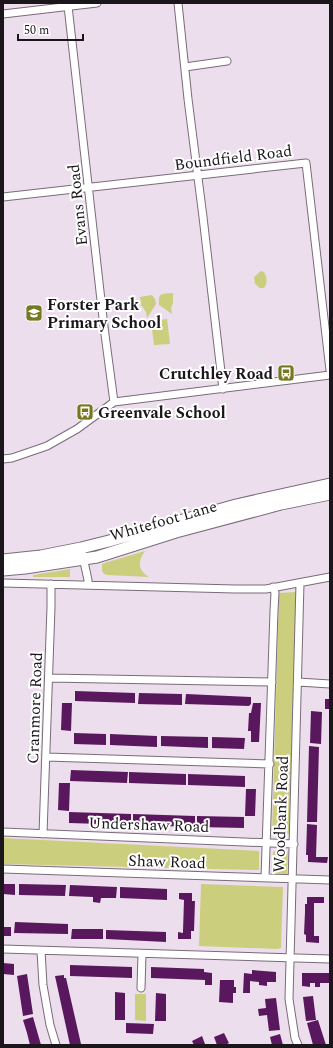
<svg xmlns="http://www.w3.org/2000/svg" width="333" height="1048" font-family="Spectral,serif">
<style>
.green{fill:#cbce7c}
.building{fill:#59185d}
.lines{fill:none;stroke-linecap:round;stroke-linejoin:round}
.street-casing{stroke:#796c79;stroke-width:9}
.secondary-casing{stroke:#796c79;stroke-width:13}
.street{stroke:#fff;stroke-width:7}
.secondary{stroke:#fff;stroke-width:11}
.labels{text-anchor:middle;stroke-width:4;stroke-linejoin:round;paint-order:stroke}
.street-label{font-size:16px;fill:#1b161b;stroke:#fff}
.poi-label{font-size:16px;font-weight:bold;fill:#1b161b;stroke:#fff;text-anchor:start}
</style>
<rect width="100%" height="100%" fill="#eddeed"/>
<path class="green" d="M261 271 264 272C267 277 268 282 264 288H260L255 284 254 277Z
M173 293V303L171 308 172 314 159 305C158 292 162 294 173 293Z
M152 295 155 299 156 304 147 318 146 312 141 305 140 297Z
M167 319 170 344 154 345 151 321Z
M145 551C138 561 137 570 149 577L108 575 104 574 102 571V564L108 562Z
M70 569V577H33V575Z
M296 592 289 834H272L279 593Z
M3 838 259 851V870L3 864Z
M277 850 288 852 287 874 271 873 273 852Z
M201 884 283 887 281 948 277 949 199 946Z
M135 994H146V1021L135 1020Z"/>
<path class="building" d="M75 691 135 693V703L75 701Z
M139 693 182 694V705L138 704Z
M186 694 251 697V704L249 706 185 704Z
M325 699H330V709H325Z
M62 703H72L71 731 61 730Z
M253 703H261L259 742H251V731H248L249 713H251Z
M311 711 322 712 321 744 310 743Z
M74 733 106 734V745L74 744Z
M110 734 157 736V747L110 745Z
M161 736 208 737V748L161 746Z
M212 737 245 738 244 749 212 748Z
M309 746 319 747 317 822H307Z
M71 770 128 772 127 783 70 781Z
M129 772 186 774V785L129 783Z
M188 774 245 776V787L188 785Z
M59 783H70L69 811 58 810Z
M246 789H256L255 816H245Z
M69 812 131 814V825L69 823Z
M133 814 195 816V827L133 825Z
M197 816 244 817V828L197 827Z
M307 824 317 825 316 857H328L327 863 308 862V855H306Z
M3 884H15V895L3 894Z
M19 884 66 885 65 896 19 895Z
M70 885 117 887 116 898H101L100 903 93 902V897L69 896Z
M120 887 167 889V900L120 898Z
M179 893H192V901H195L194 931H191V939H178V932L183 933V931L184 900 179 899Z
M307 897H324V903H314V936H319V943L306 942V935L304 934 305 912V904H307Z
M15 922 68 924V934L14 933Z
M3 927H11V936H3Z
M72 929H103V939H71Z
M106 930 166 932V942L106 939Z
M3 963 14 964V975L3 974Z
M70 965 132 967V978L70 976Z
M151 967 204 969V972L212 973V985H205V980L151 978Z
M252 970 276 972V982H267V986L259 985V982L250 981V993H243L244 973 252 974Z
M302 973H330V983H320V987H315V983H310V987L302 986Z
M27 974 33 1014 23 1016 17 976Z
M64 975V978H66L81 1044 70 1045 55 976Z
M220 980H234V987H236V993H233V1003L219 1002Z
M115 992 125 993V1020H115Z
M156 993 166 994V1021H155Z
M313 996 316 1020 306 1021 303 997Z
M276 998 280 1030 269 1031 267 1015 259 1016 258 1009 266 1008 265 999Z
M33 1017 41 1045H30L27 1033 23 1020Z
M318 1020 326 1045H313L307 1023Z
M126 1023 154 1024 153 1034 126 1033Z
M224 1033 229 1043 225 1045H217L214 1037Z
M280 1034 283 1045H272L270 1037Z
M202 1036 205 1044 194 1045 192 1041Z"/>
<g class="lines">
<g class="street-casing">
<path id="street" d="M178 3 188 99 203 217 223 389
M68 6 104 327 114 402
M3 14 97 3
M185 67 227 61
M3 197 306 163 330 370
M3 459 12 458 47 446 77 429 114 402 330 375
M81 548 88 580V585
M3 583 235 589H266L330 577
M49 678 272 682
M298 682 330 684
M46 757 270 764
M3 832 294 844
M43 834 51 607V584
M3 869 330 880
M265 878 274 611 275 593 273 587
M3 949 330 959
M41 951 43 985 50 1025 56 1045
M141 988 142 954
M298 1045 295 1038 289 999 300 583"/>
</g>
<g class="secondary-casing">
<path id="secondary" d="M3 560 41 556 81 548 109 541 236 505 330 484
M3 570 25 568 97 557 176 532 281 504 330 494"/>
</g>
<use href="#street" class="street"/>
<use href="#secondary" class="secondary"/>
</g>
<defs>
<g id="school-square" transform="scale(0.9)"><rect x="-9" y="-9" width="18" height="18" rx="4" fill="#767820" stroke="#fff"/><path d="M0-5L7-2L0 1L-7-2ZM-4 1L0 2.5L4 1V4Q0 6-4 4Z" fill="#fff"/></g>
<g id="bus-square" transform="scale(0.9)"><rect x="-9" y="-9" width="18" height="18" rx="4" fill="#767820" stroke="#fff"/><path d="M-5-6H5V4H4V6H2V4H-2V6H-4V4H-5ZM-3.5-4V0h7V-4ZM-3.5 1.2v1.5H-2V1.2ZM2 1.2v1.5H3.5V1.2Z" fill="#fff"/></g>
</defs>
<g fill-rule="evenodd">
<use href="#school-square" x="34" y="313"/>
<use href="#bus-square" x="286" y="373"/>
<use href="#bus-square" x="85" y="412"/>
</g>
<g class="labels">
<g class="street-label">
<text transform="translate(233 157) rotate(-7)" y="6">Boundfield Road</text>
<text transform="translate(77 205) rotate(-96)" y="6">Evans Road</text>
<text transform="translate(163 520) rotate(-16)" y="6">Whitefoot Lane</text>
<text transform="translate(34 708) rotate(-88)" y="6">Cranmore Road</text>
<text transform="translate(280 814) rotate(-88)" y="6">Woodbank Road</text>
<text transform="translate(149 824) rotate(2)" y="6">Undershaw Road</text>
<text transform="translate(167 861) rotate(2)" y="6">Shaw Road</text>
</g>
<g class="poi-label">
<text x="47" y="310">Forster Park<tspan x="47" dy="18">Primary School</tspan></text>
<text x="273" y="379" text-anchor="end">Crutchley Road</text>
<text x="98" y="418">Greenvale School</text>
</g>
</g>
<rect width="333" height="1048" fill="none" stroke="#1b161b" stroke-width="8"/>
<path d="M18 34v6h65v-6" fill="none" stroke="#1b161b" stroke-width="2"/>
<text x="24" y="34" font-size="12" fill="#1b161b" stroke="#ffffff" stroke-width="3" paint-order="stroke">50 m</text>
</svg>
